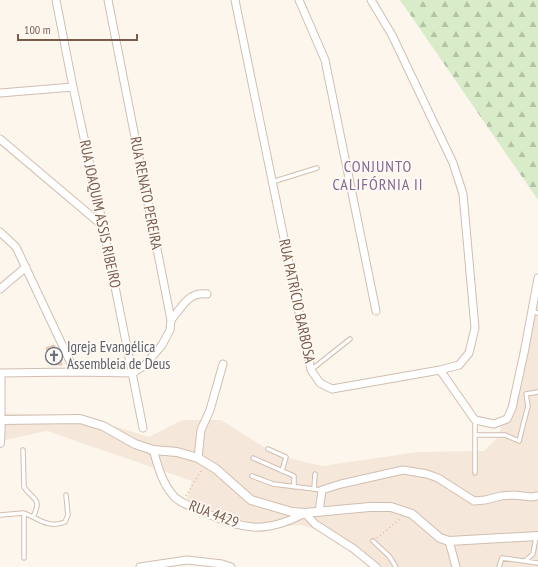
<svg xmlns="http://www.w3.org/2000/svg" width="538" height="567" font-family="'PT Sans Narrow',sans-serif">
<style>
.residential{fill:#f5e8da}
.forest{fill:url(#forest-firs)}
.building{fill:url(#building-back-hatch);stroke:#e6bba3}
.lines{fill:none;stroke-linecap:round;stroke-linejoin:round}
.service-casing{stroke:#d1beb0;stroke-width:5.5}
.minor-casing{stroke:#d1beb0;stroke-width:9}
.tertiary-casing{stroke:#d1beb0;stroke-width:10}
.path{stroke:#d9b8a5;stroke-width:1.5;stroke-dasharray:1 3;stroke-linecap:butt}
.service{stroke:#fff;stroke-width:3.5}
.minor{stroke:#fff;stroke-width:7}
.tertiary{stroke:#fff;stroke-width:8}
.labels{text-anchor:middle;stroke-width:3.5;stroke-linejoin:round;paint-order:stroke}
.street-label{font-size:15px;fill:#7a5c4d;stroke:#fffaf3}
.worship-label{font-size:15px;fill:#5b616d;stroke:#fffaf3;text-anchor:start}
.neighbourhood-label{font-size:16px;letter-spacing:1px;fill:#846695;stroke:#fffaf3}
</style>
<defs>
<pattern id="forest-firs" width="22" height="20" patternUnits="userSpaceOnUse"><rect width="22" height="20" fill="#d8ecc9"/><path d="M5 1l3.5 6h-7zM16 11l3.5 6h-7z" fill="#b4c2a5"/></pattern>
<pattern id="building-back-hatch" width="6" height="6" patternUnits="userSpaceOnUse"><rect width="6" height="6" fill="#f3d5c3"/><path d="M-1 5l2 2M0 0l6 6M5-1l2 2" fill="none" stroke="#cab0a1"/></pattern>
</defs>
<rect width="100%" height="100%" fill="#fdf6ec"/>
<path class="residential" d="M538 295V567H374L327 533 301 525 254 528 187 499 192 481 47 431 0 441V413L81 416 149 437 182 420H221L277 455 322 466 418 452 484 451 497 438 512 399Z"/>
<path class="forest" d="M400 0H538V200Z"/>
<path class="building" d="M54 345 62 365 52 364 46 348Z"/>
<g class="lines">
<g class="service-casing">
<path id="service" d="M272 182 317 168
M531 311 538 313
M311 370 350 339
M475 435H505L519 441 528 406 526 394 538 392
M268 449 286 457 282 471
M253 458 294 476V487
M475 473V421
M252 476 273 484 322 490
M314 489 315 474
M24 513V558
M0 515 24 513 33 517C43 497 32 500 24 487L23 450
M33 517C44 523 53 527 65 522L68 515 66 495
M373 541 389 556 396 567
M525 561 533 554 536 537
M499 567 502 558 538 563"/>
</g>
<g class="minor-casing">
<path id="minor" d="M56 0 73 87 103 226 143 428
M235 0 311 370 320 383 332 389 440 370 459 365 469 353 475 328 463 194 453 163 392 35 371 0
M299 0 325 60 376 311
M0 93 73 87
M0 139 103 226
M0 232 16 247 75 372
M0 289 26 267
M171 320C182 307 189 291 207 294
M440 370 475 420 494 424 507 419 512 408 524 353 538 278
M0 373 75 372 133 373 145 365 162 345 170 330 171 320 108 0
M1 373V420
M153 450C158 465 161 481 172 494 178 503 192 506 201 511 242 529 264 535 305 513L315 524 354 549 376 567
M198 458 201 430 210 410 223 364
M319 512 322 490 341 484 403 470 427 474 438 478 474 501 485 500 501 496 514 495 531 497 538 496
M449 541 456 567
M140 567 187 560 222 564 231 567"/>
</g>
<g class="tertiary-casing">
<path id="tertiary" d="M0 443 1 420 80 419 103 426 135 444 153 450 177 452 198 458 216 469 251 500 292 512 305 513 370 507H391L412 514 440 538 449 541 538 536"/>
</g>
<path class="path" d="M186 496 202 469
M377 538 400 519"/>
<use href="#service" class="service"/>
<use href="#minor" class="minor"/>
<use href="#tertiary" class="tertiary"/>
</g>
<defs>
<g id="church-ring" transform="scale(0.9)"><circle r="9.5" fill="#fffaf3" stroke="#6b7280" stroke-width="1.5"/><path d="M-1.2-6h2.4v3.5h3.3v2.4h-3.3V6h-2.4V-.1h-3.3v-2.4h3.3Z" fill="#6b7280"/></g>
</defs>
<g fill-rule="evenodd">
<use href="#church-ring" x="54" y="356"/>
</g>
<g class="labels">
<g class="street-label">
<text transform="translate(146 193) rotate(79)" y="5">RUA RENATO PEREIRA</text>
<text transform="translate(100 214) rotate(78)" y="5">RUA JOAQUIM ASSIS RIBEIRO</text>
<text transform="translate(297 301) rotate(78)" y="5">RUA PATRÍCIO BARBOSA</text>
<text transform="translate(214 514) rotate(21)" y="5">RUA 4429</text>
</g>
<g class="worship-label">
<text x="67" y="352">Igreja Evangélica<tspan x="67" dy="17">Assembleia de Deus</tspan></text>
</g>
<g class="neighbourhood-label">
<text x="378" y="172">CONJUNTO<tspan x="378" dy="18">CALIFÓRNIA II</tspan></text>
</g>
</g>
<path d="M18 34v6h119v-6" fill="none" stroke="#7a5c4d" stroke-width="2"/>
<text x="24" y="34" font-size="12" fill="#7a5c4d" stroke="#fffaf3" stroke-width="3" paint-order="stroke">100 m</text>
</svg>
